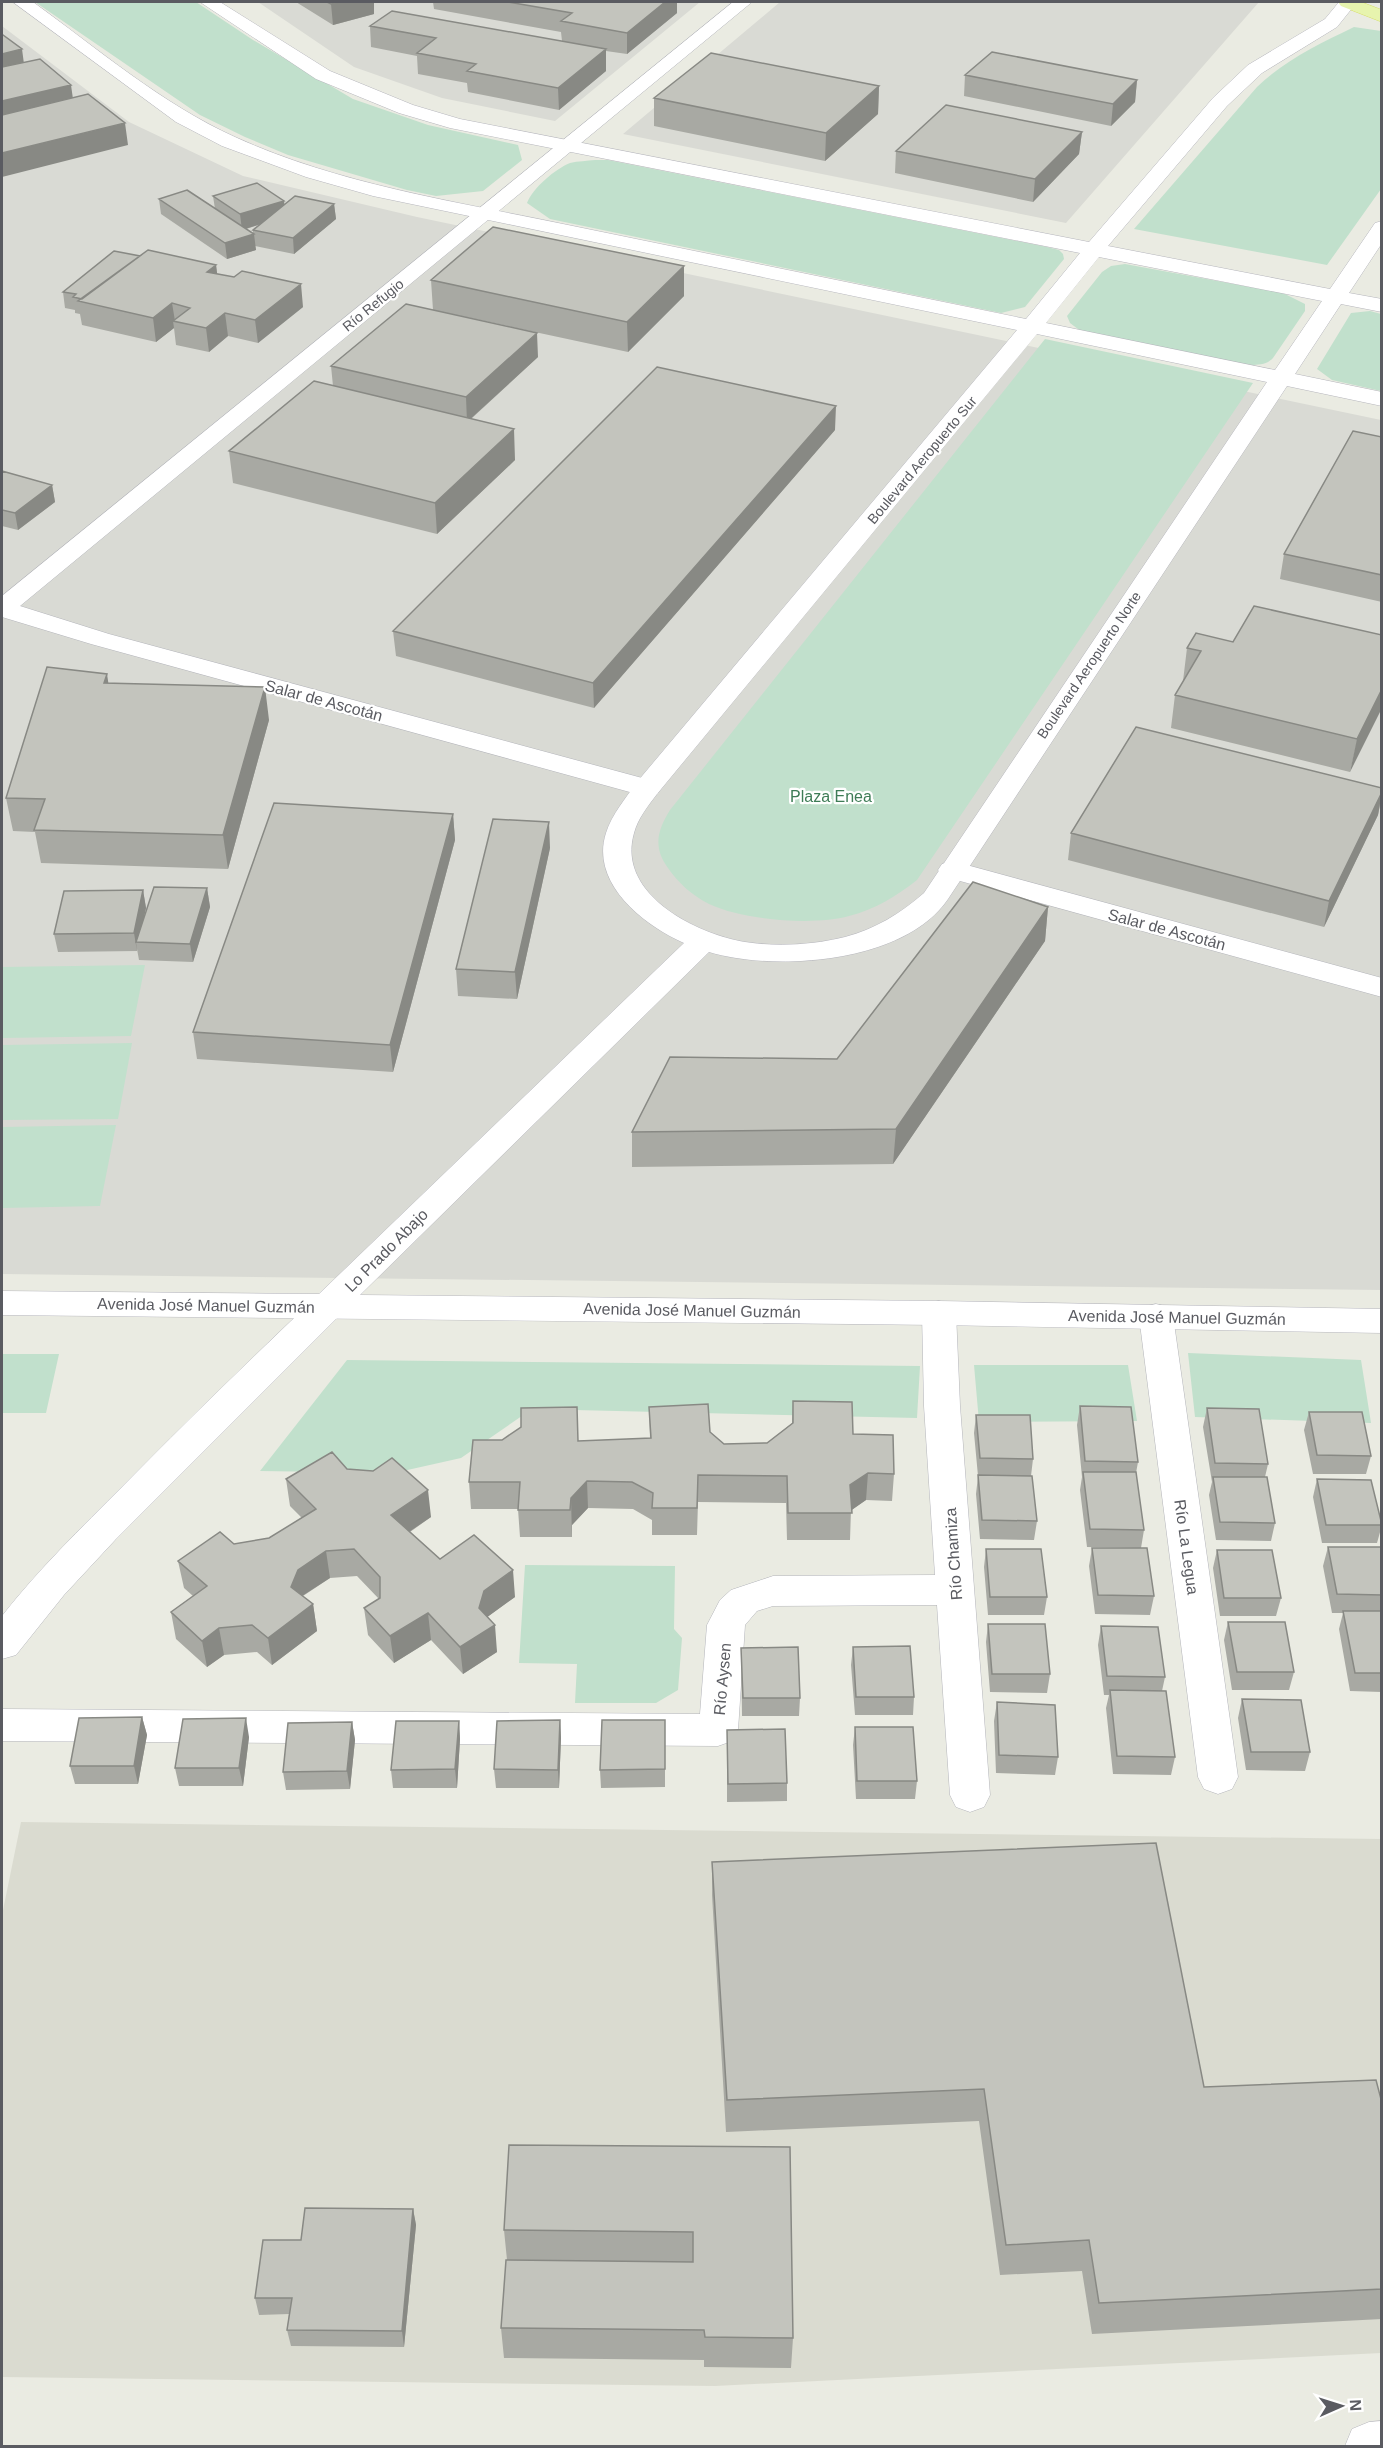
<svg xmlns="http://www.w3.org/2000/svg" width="1383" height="2448" font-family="Arial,sans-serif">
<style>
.industrial{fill:#d9dad4}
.education{fill:#dadbd0}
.green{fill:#c1e0cc}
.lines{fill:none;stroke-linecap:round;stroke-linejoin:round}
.street-casing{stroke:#b4b5bb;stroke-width:1}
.secondary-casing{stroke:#b6b6bd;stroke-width:1}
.primary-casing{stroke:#d7df67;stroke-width:1}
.street{fill:#fff;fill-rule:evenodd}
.secondary{fill:#fff;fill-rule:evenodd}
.primary{fill:#e7f4ae;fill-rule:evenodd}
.wall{fill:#a8a9a3;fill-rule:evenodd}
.shaded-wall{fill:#888984}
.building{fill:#c3c4bd;stroke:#888984;stroke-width:1.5}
.labels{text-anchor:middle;stroke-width:4.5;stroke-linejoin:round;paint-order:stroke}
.far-street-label{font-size:14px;fill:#5a5b61;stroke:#fff}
.street-label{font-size:16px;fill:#5a5b61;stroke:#fff}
.park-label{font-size:16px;fill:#3e7c56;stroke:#fff}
</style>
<rect width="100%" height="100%" fill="#eaebe2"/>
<path class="industrial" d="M258 2H700L555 121 442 98 354 67Z
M780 2H1259L1066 223 623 134Z
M2 26 129 122 243 176 417 217 1381 420V1290L2 1274Z"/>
<path class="education" d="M21 1822 1381 1839V2353L715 2386 2 2377V1915Z"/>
<path class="green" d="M35 2H196L253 40 353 99 428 125 518 145 522 160 483 191 436 196 407 190 288 155 245 137 200 115Z
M1354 27 1381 31V189L1327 265 1134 229 1257 87C1285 60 1319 44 1354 27Z
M595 160H608L1047 247 1059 250 1063 254 1064 259 1025 307 1001 313 550 219 527 203C533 188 555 169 570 163 578 161 587 161 595 160Z
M1125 264 1283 293 1305 304V311L1273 358C1265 367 1251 365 1239 364L1082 332 1070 323 1067 316 1102 272 1111 266Z
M1370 311 1381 314V391L1332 380 1317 369 1351 313Z
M1045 339 1253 383 917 880C895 897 876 909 849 916 813 926 743 920 709 904 693 896 678 883 668 868 653 847 657 831 670 810Z
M145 965 131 1036 2 1038V967Z
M132 1043 118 1119 2 1120V1045Z
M116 1125 100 1206 2 1208V1127Z
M1188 1353 1361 1360 1371 1423 1195 1417Z
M2 1354H59L46 1413H2Z
M347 1360 920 1366 917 1418 532 1409 461 1458 394 1473 260 1471Z
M974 1365H1128L1137 1421 979 1422Z
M525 1565 675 1566 674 1629 682 1638 678 1690 656 1703H575L577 1664 519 1663Z"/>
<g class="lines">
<g class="street-casing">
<path id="street" d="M733 2H752L20 606 109 634 657 782 661 788 657 794 647 796 637 794 91 644 2 617V596Z
M952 861 1382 978V997L942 876 938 870 942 864Z
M328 1294 340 1297 345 1306 340 1315 116 1539 64 1595 16 1655 2 1659V1616C38 1570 81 1528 123 1486 186 1422 251 1359 316 1297Z
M939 1301 951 1304 956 1313 960 1406 990 1795 984 1807 970 1812 956 1807 950 1795 937 1605 773 1606 757 1611 745 1625 738 1730 732 1741 718 1746 2 1741V1709L700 1714 707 1625 720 1600 731 1590 773 1576 935 1575 924 1406 922 1313 927 1304Z
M1156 1304 1168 1307 1173 1316 1238 1777 1232 1789 1218 1794 1204 1789 1198 1777 1139 1316 1144 1307Z"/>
</g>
<g class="secondary-casing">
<path id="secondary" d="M13 2H33C98 49 162 104 235 137 338 184 453 201 563 224 718 256 872 287 1026 319L1080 253 450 128 399 113 316 79 200 2H220L330 71 413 105 460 119 1089 242 1213 98 1248 65 1325 19 1339 2H1357L1337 27 1262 73 1227 106 1108 246 1330 289 1375 223 1382 221V243L1349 293 1382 299V312L1341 304 1295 374 1382 392V406L1287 386 948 899C905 963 776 972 709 952L360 1295 939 1301 1382 1309V1333L939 1325 2 1315V1291L319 1294 684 943C643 925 590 883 606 833 612 814 626 798 637 782L1017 330 373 196 306 177 222 146 176 122ZM1099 257 1322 301 1275 370 1046 323ZM1037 334 1267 382 924 893C900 914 875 929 845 937 813 945 777 947 745 942 696 934 616 894 634 833 638 818 648 806 657 794Z
M1382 2421V2446H1345L1352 2429 1369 2422Z"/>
</g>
<g class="primary-casing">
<path id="primary" d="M1338 2H1361L1382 10V22L1341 6Z"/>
</g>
<use href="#street" class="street"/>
<use href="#secondary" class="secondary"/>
<use href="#primary" class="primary"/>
</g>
<path class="wall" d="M296 2H381L374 3V14L333 25Z
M433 2H677V13L627 54 606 51V71L559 110 468 92 467 83 418 74 417 56 371 47 370 26 562 41 561 32 434 9Z
M965 75 1137 80 1135 102 1111 126 964 96Z
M879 86 878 114 825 161 654 126V98Z
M1082 132 1079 154 1033 202 895 173 896 151Z
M213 196 284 205 334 204 336 219 294 254 255 246 256 250 227 259 161 214 159 199 215 209ZM261 224 253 230V234L246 229Z
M140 256 216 265 217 274 303 307 258 343 228 336 209 352 176 345 174 328 156 342 82 325 80 314 75 313V310L65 308 63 292Z
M684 266V296L628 352 433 310 431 280Z
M538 357 471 419 515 460 437 534 233 483 229 451 333 386 331 366Z
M835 430 594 708 396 656 393 631Z
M1382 437V602L1280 579 1284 554Z
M2 471 52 485 55 502 18 530 2 526Z
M1382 635 1350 772 1171 728 1175 695 1184 681H1183L1187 648 1233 642Z
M108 683 269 720 228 869 41 863 35 832 13 831 6 798Z
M1382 788V796L1378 815 1324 927 1068 860 1071 833Z
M453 814 455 840 393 1072 197 1059 193 1032Z
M550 848 517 999 458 996 456 969Z
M207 888 210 907 193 962 139 960 137 949V951L58 952 54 934 143 890 146 908 143 919Z
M1048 907 1045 941 893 1164 632 1167V1132L837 1059Z
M793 1401 853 1434 894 1474 892 1501 866 1500 851 1510 850 1540H787L786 1503 698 1502 697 1535H652V1520L633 1509 588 1508 572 1525V1537H520L518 1509H471L469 1482 502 1440 578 1441 650 1438 649 1407 710 1432 724 1444 767 1443 792 1423Z
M1080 1406 1138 1462 1136 1473 1144 1530 1141 1548 1087 1547 1080 1490 1082 1477 1077 1425Z
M1207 1408 1268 1464 1265 1477 1275 1523 1271 1541 1216 1540 1209 1495 1212 1482 1203 1427Z
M1309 1412 1371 1456 1366 1474H1313L1304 1430Z
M976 1415 1033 1459 1031 1476 1037 1521 1034 1540 980 1539 976 1494 978 1476 974 1433Z
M347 1469 431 1517 410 1532 440 1559 515 1597 487 1617 497 1652 463 1674 431 1640 394 1663 368 1635 364 1608 379 1599 357 1576 330 1578 303 1596 313 1604 317 1631 272 1665 257 1652 224 1655 207 1667 176 1639 171 1612 193 1596 184 1588 178 1561 234 1544 269 1538 302 1518 290 1506 286 1479Z
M1317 1479 1382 1525 1377 1543H1322L1313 1497Z
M1328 1547H1382V1692L1350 1691 1339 1629 1343 1613H1332L1323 1566Z
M1092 1548 1154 1596 1150 1615 1095 1614 1089 1566Z
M986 1549 1047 1597 1044 1615H988L984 1567Z
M1217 1550 1281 1598 1276 1616H1220L1213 1568Z
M1228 1622 1294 1672 1289 1690H1232L1224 1640Z
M988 1624 1050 1674 1047 1693 990 1692 986 1642Z
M1101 1626 1165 1677 1162 1691 1175 1757 1171 1775 1113 1774 1106 1708 1109 1695H1104L1098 1645Z
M853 1647 914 1697 913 1715H855L851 1665Z
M741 1648 800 1698 799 1716H742Z
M1242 1699 1310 1752 1305 1771 1246 1770 1238 1718Z
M997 1702 1058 1757 1055 1775 996 1773 994 1721Z
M142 1717 147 1735 138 1784H75L70 1766Z
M560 1720 561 1738 559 1788H496L494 1769Z
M665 1720V1787L601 1788 600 1770Z
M459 1721 460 1739 457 1788H393L391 1770Z
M352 1722 355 1740 350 1789 286 1790 283 1772Z
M855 1727 917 1781 915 1799H856L853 1745Z
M727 1730 787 1783V1801L727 1802Z
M249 1737 243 1786H179L175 1768Z
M712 1862 1204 2087 1382 2103V2319L1092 2334 1082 2271 1000 2275 979 2121 726 2132 712 1895Z
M790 2147 793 2338 791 2368 704 2367V2360L504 2358 501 2328 507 2260 504 2230Z
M413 2209 416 2225 404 2347 291 2346 287 2330 289 2314 259 2315 255 2298 301 2240Z"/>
<path class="shaded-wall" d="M340 2H381L374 3V14L333 25 331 4Z
M665 2H677V13L627 54V33Z
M22 49 24 64 2 70V54Z
M606 49V71L559 110 558 88Z
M1137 80 1135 102 1111 126 1113 104Z
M71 85 74 106 2 124V101Z
M879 86 878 114 825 161 826 133Z
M125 123 128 145 2 177V153Z
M1082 132 1079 154 1033 202 1035 179Z
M284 201 286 216 242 230 240 214Z
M334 204 336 219 294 254 293 238Z
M254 234 256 250 227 259 225 243Z
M216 265 219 288 207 272Z
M684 266V296L628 352 627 322Z
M301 284 303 307 258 343 255 320Z
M172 303 175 321H173L174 328 156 342 153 318Z
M225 313 228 336 209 352 206 328Z
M537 333 538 357 467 422 466 397Z
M836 406 835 430 594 708 593 683Z
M514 429 515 460 437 534 435 503Z
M52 485 55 502 18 530 15 513Z
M107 674 112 707 104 683Z
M265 687 269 720 228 869 223 835Z
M1382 689V708L1350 772 1357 739Z
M1382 792 1378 815 1324 927 1329 901Z
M453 814 455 840 393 1072 390 1045Z
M549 822 550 848 517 999 515 972Z
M207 888 210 907 193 962 190 944Z
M143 890 146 908 139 942H136L137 951 134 933Z
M1048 907 1045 941 893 1164 896 1129Z
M868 1473 866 1500 849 1512 850 1485Z
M587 1481 588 1508 572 1525V1537L571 1498Z
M428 1490 431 1517 394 1542 391 1515Z
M326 1551 330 1578 302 1596 291 1587 298 1570Z
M513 1570 515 1597 486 1618 495 1625 497 1652 463 1674 460 1647 479 1608 484 1591Z
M313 1604 317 1631 272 1665 268 1638Z
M428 1613 431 1640 394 1663 390 1636Z
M219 1628 224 1655 207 1667 202 1641Z
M142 1717 147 1735 138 1784 134 1766Z
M246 1718 249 1737 243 1786 239 1768Z
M560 1720 561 1738 559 1788 558 1770Z
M459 1721 460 1739 457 1788 455 1769Z
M352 1722 355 1740 350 1789 347 1771Z
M413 2209 416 2225 404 2347 402 2331Z"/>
<path class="building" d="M327 2H340L331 4Z
M508 2H665L627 33 561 21 572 13Z
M392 11 606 49 558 88 467 71 476 64 417 53 436 38 370 26Z
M2 35H3L22 49 2 54Z
M992 52 1137 80 1113 104 965 75Z
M711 53 879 86 826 133 654 98Z
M40 59 71 85 2 101V67Z
M88 94 125 123 2 153V115Z
M946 105 1082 132 1035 179 896 151Z
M257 183 284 201 240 214 213 196Z
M187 190 254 234 225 243 159 199Z
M295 196 334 204 293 238 253 230Z
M493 227 684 266 627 322 431 280Z
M148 250 216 265 207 272 234 277 242 271 301 284 255 320 225 313 206 328 173 321 190 308 172 303 153 318 78 301Z
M114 251 140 256 82 299 73 297 76 294 63 292Z
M406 304 537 333 466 397 331 366Z
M657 367 836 406 593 683 393 631Z
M314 381 514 429 435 503 229 451Z
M1353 431 1382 437V575L1284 554Z
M2 471 52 485 15 513 2 510Z
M1254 606 1382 635V689L1357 739 1175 695 1201 651 1187 648 1196 633 1233 642Z
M47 667 107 674 104 683 265 687 223 835 34 830 45 799 6 798Z
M1136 727 1382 788V792L1329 901 1071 833Z
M274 803 453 814 390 1045 193 1032Z
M493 819 549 822 515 972 456 969Z
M973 882 1048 907 896 1129 632 1132 670 1057 837 1059Z
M154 887 207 888 190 944 136 942Z
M143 890 134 933 54 934 64 891Z
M793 1401 852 1402 853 1434 893 1435 894 1474 868 1473 850 1485 852 1513H788L787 1476 698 1475 697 1508H652L653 1493 632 1482 587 1481 571 1498 570 1510H518L520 1482H469L473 1440H502L521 1427V1408L577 1407 578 1441 651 1438 649 1407 708 1404 710 1432 724 1444 767 1443 793 1423Z
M1080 1406 1131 1407 1138 1462 1085 1461Z
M1207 1408 1259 1409 1268 1464 1215 1463Z
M1309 1412H1362L1371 1456 1317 1455Z
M976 1415H1030L1033 1459 980 1458Z
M332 1452 347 1469 373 1471 392 1458 428 1490 391 1515 440 1559 474 1535 513 1570 484 1591 479 1608 495 1625 460 1647 428 1613 390 1636 364 1608 380 1598V1577L354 1549 326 1551 298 1570 291 1587 313 1604 268 1638 252 1625 219 1628 202 1641 171 1612 207 1586 178 1561 220 1532 234 1544 269 1538 316 1509 286 1479Z
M1083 1472H1136L1144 1530 1090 1529Z
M978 1475 1032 1476 1037 1521 982 1520Z
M1213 1477H1267L1275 1523 1220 1522Z
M1317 1479 1371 1480 1382 1525H1326Z
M1328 1547H1382V1595L1337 1594Z
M1092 1548H1147L1154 1596 1098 1595Z
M986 1549H1041L1047 1597H990Z
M1217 1550H1272L1281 1598H1224Z
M1343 1611H1382V1673H1355Z
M1228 1622H1285L1294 1672H1237Z
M988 1624H1045L1050 1674H992Z
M1101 1626 1158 1627 1165 1677 1107 1676Z
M910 1646 914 1697H856L853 1647Z
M798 1647 800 1698H743L741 1648Z
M1110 1690 1166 1691 1175 1757 1117 1756Z
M1242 1699 1301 1700 1310 1752H1251Z
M997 1702 1055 1705 1058 1757 999 1755Z
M142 1717 134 1766H70L79 1718Z
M246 1718 239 1768H175L183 1719Z
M560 1720 558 1770 494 1769 497 1721Z
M602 1720H665V1769L600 1770Z
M396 1721H459L455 1769 391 1770Z
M352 1722 347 1771 283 1772 288 1723Z
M855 1727H913L917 1781H857Z
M785 1729 787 1783 728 1784 727 1730Z
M1156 1843 1204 2087 1376 2080 1382 2103V2289L1099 2303 1089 2240 1006 2245 984 2089 727 2100 712 1862Z
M509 2145 790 2147 793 2338 705 2337 704 2330 501 2328 506 2260 693 2262V2232L504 2230Z
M305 2208 413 2209 402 2331 287 2330 292 2298H255L263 2240H301Z"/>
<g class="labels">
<g class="far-street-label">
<text transform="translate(373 305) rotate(-39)" y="5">Río Refugio</text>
<text transform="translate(922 460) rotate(-50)" y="5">Boulevard Aeropuerto Sur</text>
<text transform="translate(1089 665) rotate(-56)" y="5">Boulevard Aeropuerto Norte</text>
</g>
<g class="street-label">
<text transform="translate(324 700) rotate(15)" y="6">Salar de Ascotán</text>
<text transform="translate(1167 929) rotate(15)" y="6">Salar de Ascotán</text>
<text transform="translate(386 1250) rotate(-45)" y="6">Lo Prado Abajo</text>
<text transform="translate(206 1305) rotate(1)" y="6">Avenida José Manuel Guzmán</text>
<text transform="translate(692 1310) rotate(1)" y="6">Avenida José Manuel Guzmán</text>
<text transform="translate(1177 1317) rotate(1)" y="6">Avenida José Manuel Guzmán</text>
<text transform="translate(1187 1547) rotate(82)" y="6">Río La Legua</text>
<text transform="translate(953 1554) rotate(-94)" y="6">Río Chamiza</text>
<text transform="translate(722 1679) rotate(-85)" y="6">Río Aysen</text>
</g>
<g class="park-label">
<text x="831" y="802">Plaza Enea</text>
</g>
</g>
<rect width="1383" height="2448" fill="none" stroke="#5a5b61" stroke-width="6"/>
<g transform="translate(1341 2406) rotate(87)" stroke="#ffffff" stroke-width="4.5" paint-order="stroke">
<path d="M0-4.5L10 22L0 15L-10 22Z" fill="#5a5b61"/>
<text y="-9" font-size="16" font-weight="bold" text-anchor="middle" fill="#5a5b61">N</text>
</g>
</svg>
